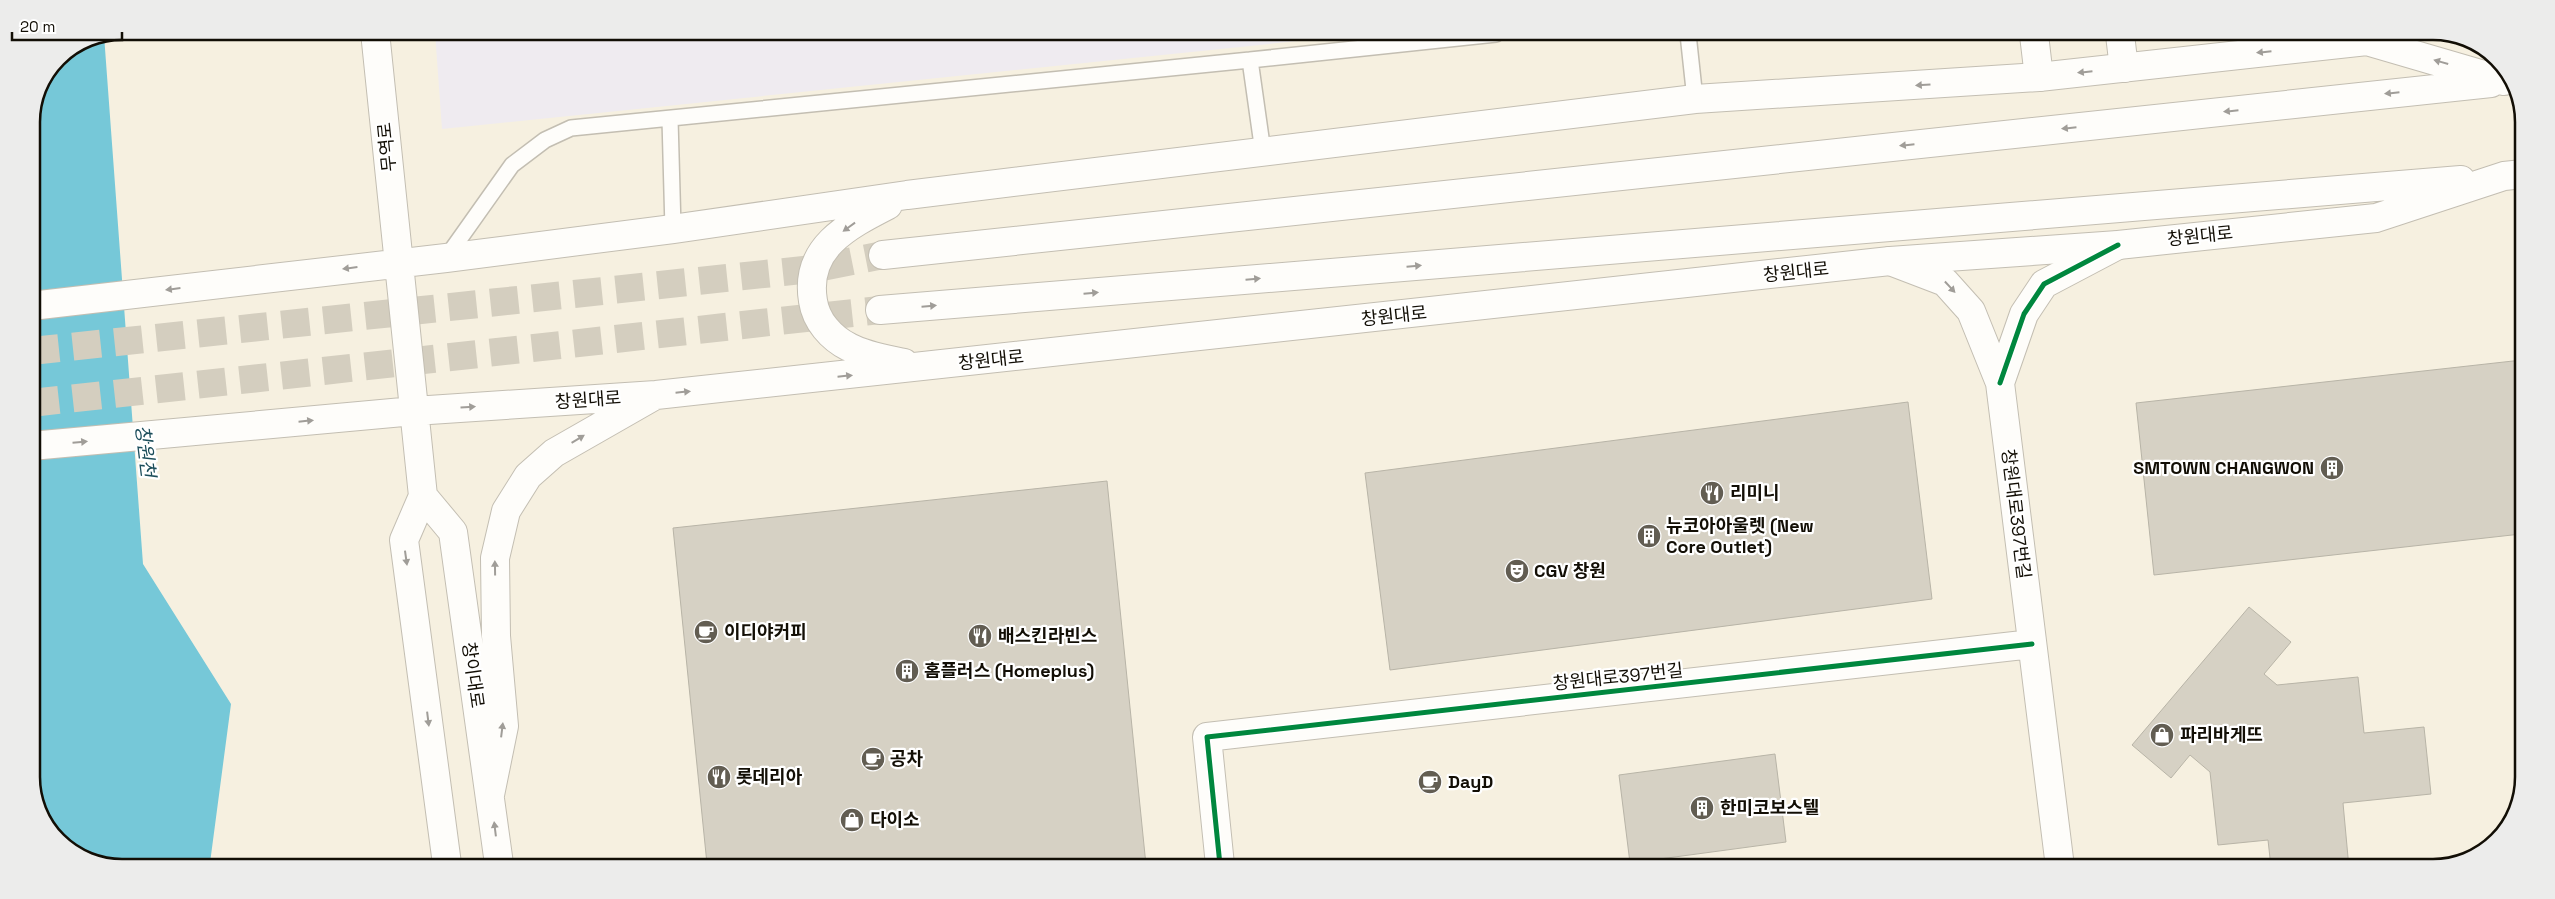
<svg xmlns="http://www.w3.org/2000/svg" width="2555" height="899" font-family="'Space Grotesk','Noto Sans KR',sans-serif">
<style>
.industrial{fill:#efebf0}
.water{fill:#76c8d8}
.building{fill:#d6d1c4;stroke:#b8b4a7}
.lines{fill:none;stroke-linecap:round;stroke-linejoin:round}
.primary-tunnel{stroke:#d4cebf;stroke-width:28;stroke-dasharray:28 14;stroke-linecap:butt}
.lane-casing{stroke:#c3beb2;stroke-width:18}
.street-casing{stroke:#c3beb2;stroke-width:30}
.primary-casing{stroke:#c3beb2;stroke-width:30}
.lane{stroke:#fefdfa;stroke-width:15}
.street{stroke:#fefdfa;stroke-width:28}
.primary{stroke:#fefdfa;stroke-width:28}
.cycleway-casing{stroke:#fff;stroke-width:8}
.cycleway{stroke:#00873e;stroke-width:5}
.oneway{fill:#a09d98}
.labels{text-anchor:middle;stroke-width:4.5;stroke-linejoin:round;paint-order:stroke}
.street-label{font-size:18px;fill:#120e05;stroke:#fff}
.poi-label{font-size:18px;font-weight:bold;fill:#120e05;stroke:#fff;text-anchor:start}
.water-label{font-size:19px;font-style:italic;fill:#1b4d5a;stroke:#fff}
.rim{fill:none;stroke:#120e05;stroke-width:2.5}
</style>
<rect width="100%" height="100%" fill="#f6f0e0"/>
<path class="industrial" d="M435 32 1366 34 442 129Z"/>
<path class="water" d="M104 35 143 564 231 704 210 863H93L50 833 31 783V116C50 75 54 45 104 35Z"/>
<path class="building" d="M2522 360 2521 534 2154 575 2136 403Z
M1908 402 1932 599 1390 670 1365 473Z
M1107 481 1146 865 707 864 673 528Z
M2249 607 2291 642 2264 674 2277 685 2358 677 2364 733 2424 727 2431 794 2343 803 2349 868 2271 867 2268 840 2218 845 2210 772 2190 755 2171 778 2132 745Z
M1775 754 1786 842 1630 863 1619 775Z"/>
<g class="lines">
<path class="primary-tunnel" d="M31 351 812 269 883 255
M31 403 880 310"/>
<g class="lane-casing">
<path id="lane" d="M1688 34 1695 99
M1250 60 1496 34
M670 119 673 229
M446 258 512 165 545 140 571 128 1250 60 1263 152"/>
</g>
<g class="street-casing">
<path id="street" d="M2034 35 2039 77
M2120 35 2124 68
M1890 261 1945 282 1971 311 2000 383 2060 867
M2000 383 2024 314 2044 284 2118 245
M1220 865 1207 737 2032 644"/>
</g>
<g class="primary-casing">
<path id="primary" d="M375 32 423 496 404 540 447 864
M888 205C847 226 804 248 813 301 816 321 831 338 849 347 866 356 886 359 904 363
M883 255 2491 83
M31 306 446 258 673 229 907 195 1695 99 2039 77 2367 41 2504 81
M880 310 2461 180
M31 446 414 411 656 395 1890 261 2118 245 2376 218 2504 176 2523 174
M423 496 453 532 499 864
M490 795 504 726 496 636 495 558 506 511 528 476 554 453 652 397"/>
</g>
<use href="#lane" class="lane"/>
<use href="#street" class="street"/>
<use href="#primary" class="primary"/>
<g class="cycleway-casing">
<path id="cycleway" d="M2000 383 2024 314 2044 284 2118 245
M1220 865 1207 737 2032 644"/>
</g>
<use href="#cycleway" class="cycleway"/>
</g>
<defs><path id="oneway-solid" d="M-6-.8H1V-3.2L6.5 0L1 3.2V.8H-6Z" transform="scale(1.25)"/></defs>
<g class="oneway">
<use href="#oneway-solid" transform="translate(2264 52) rotate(174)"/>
<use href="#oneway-solid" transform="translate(2441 62) rotate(-164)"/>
<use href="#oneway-solid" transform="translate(2085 72) rotate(174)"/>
<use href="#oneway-solid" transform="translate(1923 85) rotate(176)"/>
<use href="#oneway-solid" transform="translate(2392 93) rotate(174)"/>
<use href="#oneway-solid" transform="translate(2231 111) rotate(174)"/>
<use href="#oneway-solid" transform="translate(2069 128) rotate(174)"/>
<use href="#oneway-solid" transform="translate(1907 145) rotate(174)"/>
<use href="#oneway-solid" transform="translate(849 227) rotate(144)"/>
<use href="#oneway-solid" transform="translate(1414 266) rotate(-5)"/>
<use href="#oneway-solid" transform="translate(350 268) rotate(173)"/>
<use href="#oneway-solid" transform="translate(1253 279) rotate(-5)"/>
<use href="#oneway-solid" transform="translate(1950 287) rotate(47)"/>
<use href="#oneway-solid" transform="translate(173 289) rotate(173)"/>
<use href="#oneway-solid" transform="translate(1091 293) rotate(-5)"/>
<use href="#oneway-solid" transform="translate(929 306) rotate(-5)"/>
<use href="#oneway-solid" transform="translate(845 376) rotate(-6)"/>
<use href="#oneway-solid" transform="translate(683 392) rotate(-6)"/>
<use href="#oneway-solid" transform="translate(468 407) rotate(-4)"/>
<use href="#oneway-solid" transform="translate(306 421) rotate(-6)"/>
<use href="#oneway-solid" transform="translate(578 439) rotate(-31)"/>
<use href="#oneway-solid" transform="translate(80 442) rotate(-5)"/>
<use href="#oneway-solid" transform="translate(406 558) rotate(82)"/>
<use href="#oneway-solid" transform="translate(495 568) rotate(-91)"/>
<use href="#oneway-solid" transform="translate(428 719) rotate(83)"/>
<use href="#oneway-solid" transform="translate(502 730) rotate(-83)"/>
<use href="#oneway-solid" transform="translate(495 829) rotate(-97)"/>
</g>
<defs>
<g id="building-disc" transform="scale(1.25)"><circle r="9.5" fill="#625d52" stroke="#fff"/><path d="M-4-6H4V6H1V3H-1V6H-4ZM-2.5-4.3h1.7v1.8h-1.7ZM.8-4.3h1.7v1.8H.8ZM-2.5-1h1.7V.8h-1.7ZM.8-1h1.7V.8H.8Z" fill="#fff"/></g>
<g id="restaurant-disc" transform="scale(1.25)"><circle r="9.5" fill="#625d52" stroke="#fff"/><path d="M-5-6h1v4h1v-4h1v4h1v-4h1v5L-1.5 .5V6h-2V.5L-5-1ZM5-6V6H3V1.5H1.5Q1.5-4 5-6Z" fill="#fff"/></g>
<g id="theatre-disc" transform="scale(1.25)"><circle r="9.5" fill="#625d52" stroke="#fff"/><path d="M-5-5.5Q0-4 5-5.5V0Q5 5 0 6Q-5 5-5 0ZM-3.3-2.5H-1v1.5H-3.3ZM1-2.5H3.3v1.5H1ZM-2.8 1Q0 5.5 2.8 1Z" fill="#fff"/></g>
<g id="cafe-disc" transform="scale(1.25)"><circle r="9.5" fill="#625d52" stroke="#fff"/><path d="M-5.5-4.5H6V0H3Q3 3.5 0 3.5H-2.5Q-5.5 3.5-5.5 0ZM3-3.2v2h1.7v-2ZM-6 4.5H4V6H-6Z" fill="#fff"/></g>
<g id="shop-disc" transform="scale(1.25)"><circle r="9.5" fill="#625d52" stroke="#fff"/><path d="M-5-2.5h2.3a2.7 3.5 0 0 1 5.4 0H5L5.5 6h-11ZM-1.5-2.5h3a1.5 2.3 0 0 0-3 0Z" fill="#fff"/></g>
</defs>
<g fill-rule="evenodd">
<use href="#building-disc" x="2332" y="468"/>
<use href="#restaurant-disc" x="1712" y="493"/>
<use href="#building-disc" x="1649" y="536"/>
<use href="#theatre-disc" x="1517" y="571"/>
<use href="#cafe-disc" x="706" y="632"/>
<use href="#restaurant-disc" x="980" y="636"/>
<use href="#building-disc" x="907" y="671"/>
<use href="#shop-disc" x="2162" y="735"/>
<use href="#cafe-disc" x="873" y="759"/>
<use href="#restaurant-disc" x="719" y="777"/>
<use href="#cafe-disc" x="1430" y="782"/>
<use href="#building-disc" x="1702" y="808"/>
<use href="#shop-disc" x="852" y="820"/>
</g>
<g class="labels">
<g class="street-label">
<text transform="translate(387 147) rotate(-96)" y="6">무역로</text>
<text transform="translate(2200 236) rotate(-6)" y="6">창원대로</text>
<text transform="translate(1796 272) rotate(-6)" y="6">창원대로</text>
<text transform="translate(1394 316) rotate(-6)" y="6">창원대로</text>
<text transform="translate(991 360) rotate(-6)" y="6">창원대로</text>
<text transform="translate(588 400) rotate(-4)" y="6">창원대로</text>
<text transform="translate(2016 514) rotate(83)" y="6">창원대로397번길</text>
<text transform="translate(473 675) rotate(82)" y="6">창이대로</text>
<text transform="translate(1618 677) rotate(-6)" y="6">창원대로397번길</text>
</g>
<g class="poi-label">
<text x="2314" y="474" text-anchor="end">SMTOWN CHANGWON</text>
<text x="1730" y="499">리미니</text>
<text x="1666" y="532">뉴코아아울렛 (New<tspan x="1666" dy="21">Core Outlet)</tspan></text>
<text x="1534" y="577">CGV 창원</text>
<text x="724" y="638">이디야커피</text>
<text x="998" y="642">배스킨라빈스</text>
<text x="924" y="677">홈플러스 (Homeplus)</text>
<text x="2180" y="741">파리바게뜨</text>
<text x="890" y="765">공차</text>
<text x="736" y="783">롯데리아</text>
<text x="1448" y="788">DayD</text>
<text x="1720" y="814">한미코보스텔</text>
<text x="870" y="826">다이소</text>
</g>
<g class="water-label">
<text transform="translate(146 451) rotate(83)" y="7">창원천</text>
</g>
</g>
<path d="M0 0H2555V899H0ZM122 40H2433A82 82 0 0 1 2515 122V777A82 82 0 0 1 2433 859H122A82 82 0 0 1 40 777V122A82 82 0 0 1 122 40Z" fill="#ececeb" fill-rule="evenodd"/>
<path class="rim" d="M122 40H2433A82 82 0 0 1 2515 122V777A82 82 0 0 1 2433 859H122A82 82 0 0 1 40 777V122A82 82 0 0 1 122 40Z"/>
<path d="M12 32v8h110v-8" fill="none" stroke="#120e05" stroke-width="2.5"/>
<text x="20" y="32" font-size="15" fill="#120e05" stroke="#ffffff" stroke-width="4" paint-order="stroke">20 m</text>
</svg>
